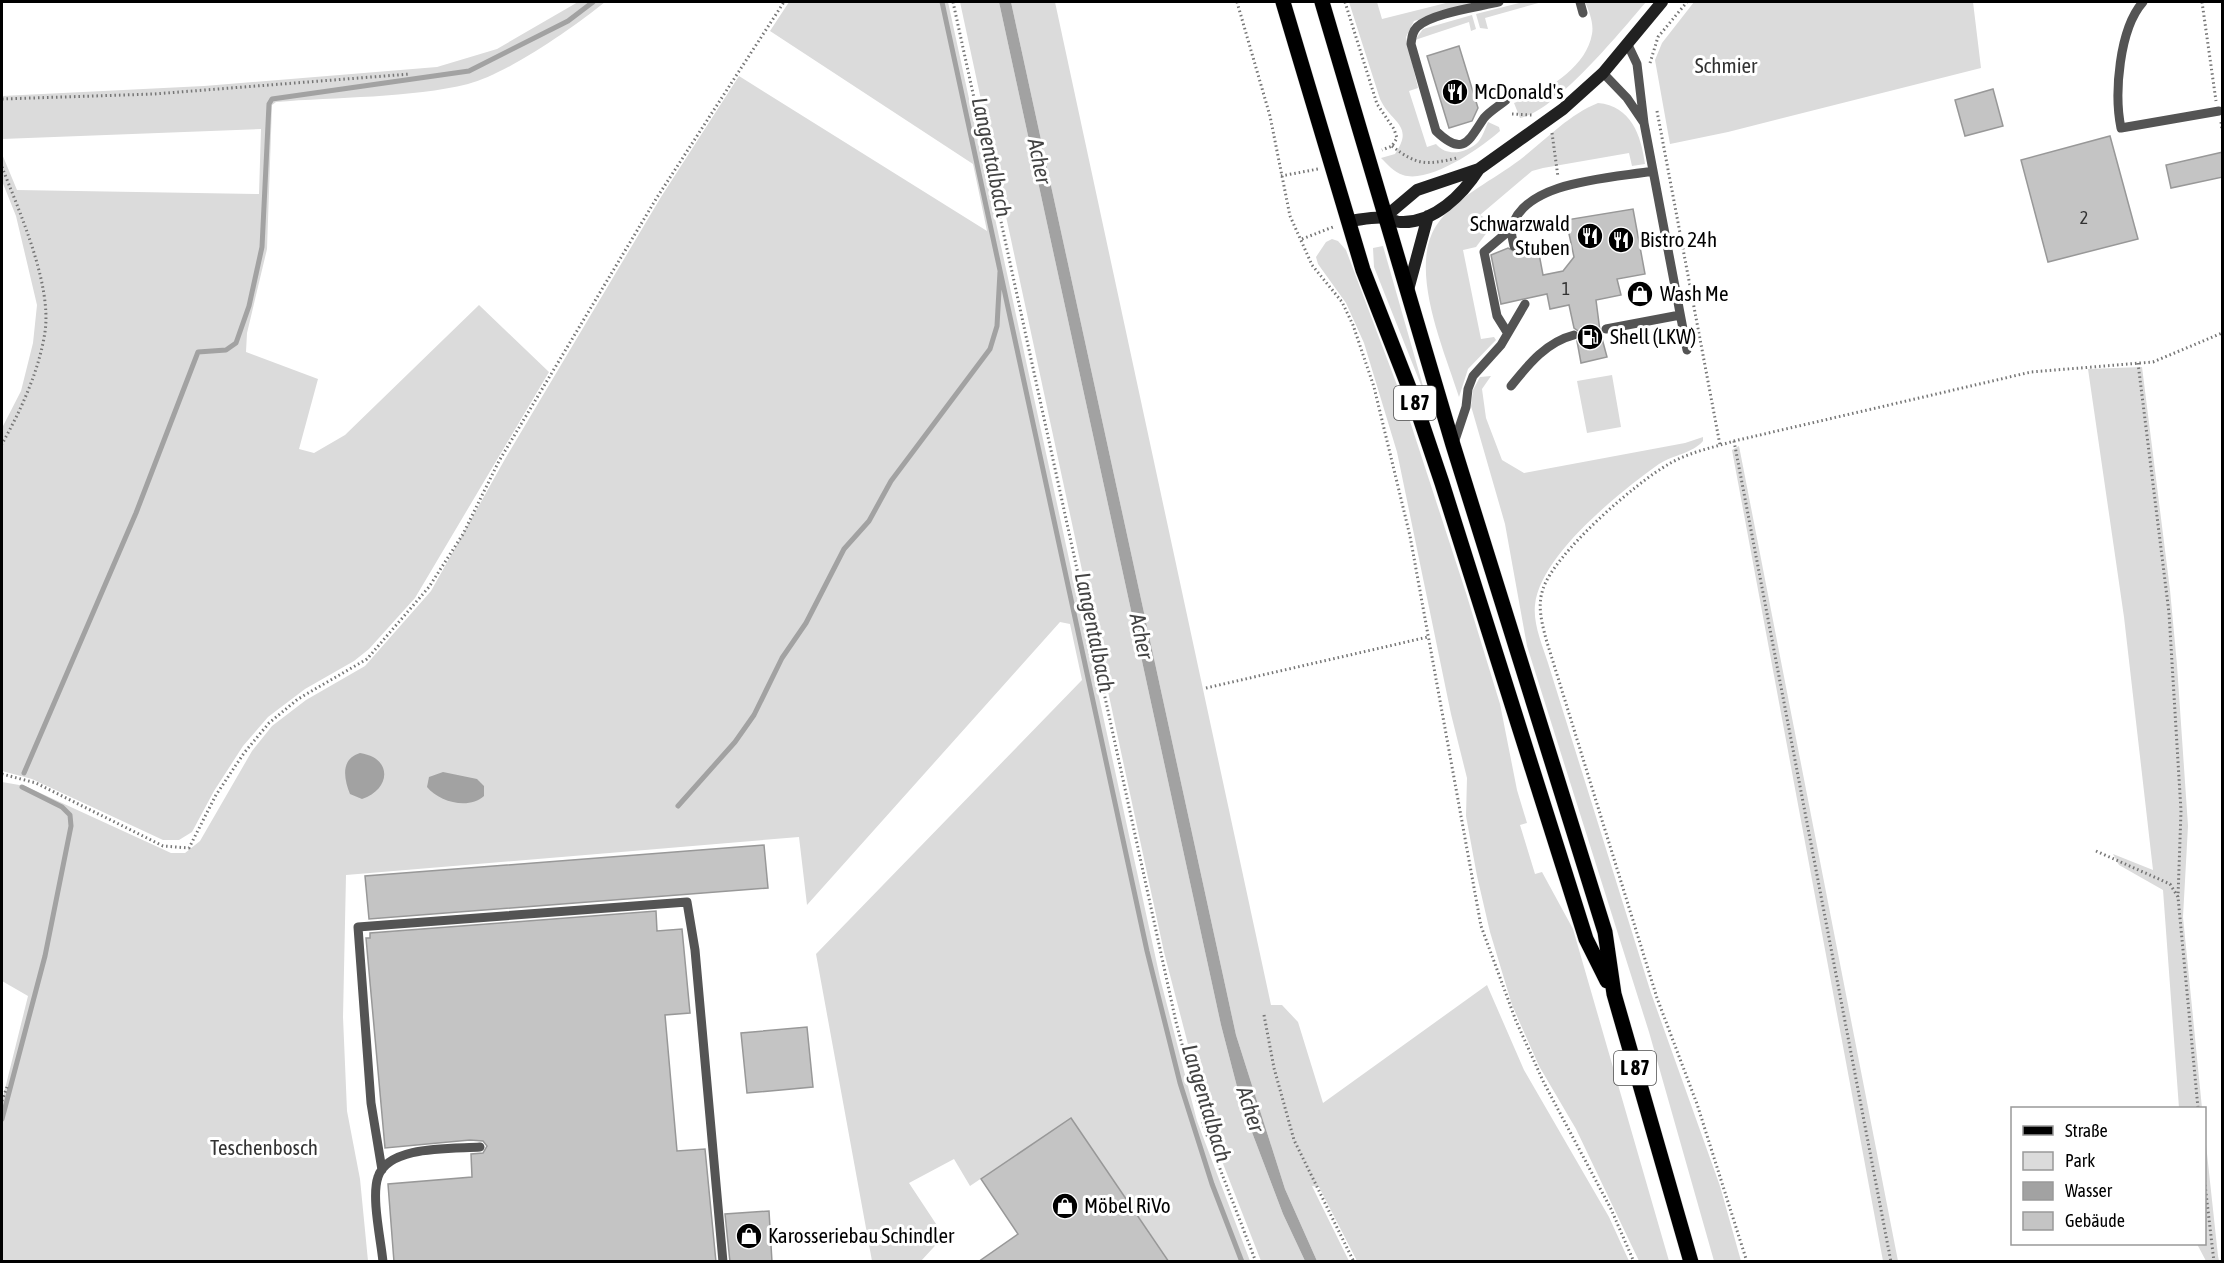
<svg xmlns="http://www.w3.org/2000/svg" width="2224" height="1263" font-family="'Asap Condensed',sans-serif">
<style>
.green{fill:#dbdbdb}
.water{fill:#a2a2a2}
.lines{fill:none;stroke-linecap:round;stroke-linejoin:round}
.stream{stroke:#a2a2a2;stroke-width:5}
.building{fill:#c4c4c4;stroke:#989898;stroke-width:1.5}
.primary-casing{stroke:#dbdbdb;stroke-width:16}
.path{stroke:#767676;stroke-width:3;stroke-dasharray:1.5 3;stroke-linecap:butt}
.lane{stroke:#545454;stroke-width:9}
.secondary{stroke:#212121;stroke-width:12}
.primary{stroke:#000;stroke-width:15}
.labels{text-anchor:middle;stroke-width:6;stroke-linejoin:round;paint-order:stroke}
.number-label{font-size:18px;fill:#313131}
.shield{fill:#fff;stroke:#4c4c4c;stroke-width:1.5}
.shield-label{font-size:20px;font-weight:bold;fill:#000}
.park-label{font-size:21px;fill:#323232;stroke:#fff}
.poi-label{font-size:21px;fill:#000;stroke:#fff;text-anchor:start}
.water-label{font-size:22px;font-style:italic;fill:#434343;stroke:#fff}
</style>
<rect width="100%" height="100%" fill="#fff"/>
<path class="green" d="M578 2H605C573 28 507 74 468 84 412 98 335 97 276 102L272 105 267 249 247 333 246 352 318 379 299 449 314 453 345 435 479 305 549 372 415 598 369 649 354 661 305 689 268 717 243 746 214 791 192 832 179 840H163L32 779 2 771V428L21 391 33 343 37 305 16 216 2 181V154L17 190 259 194 261 129 2 139V96L204 86 437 67 497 49Z
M789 2H948L1160 978 1197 1121 1250 1261H1169L1071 1118 970 1186 954 1159 909 1183 944 1236 921 1261H872L816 954 1082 680 1070 624 1060 622 807 905 799 837 346 875 343 1017 347 1111 360 1179 368 1261H2V1101L28 996 2 981V782L25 786 171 853H185L200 841 252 751 272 726 306 700 365 666 431 591 505 459 661 197 739 76 987 231 973 164 770 31Z
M960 2H999L1221 1025 1242 1106 1283 1214 1305 1261H1261L1211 1133 1164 952Z
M1011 2H1055L1271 1005H1282L1298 1022 1323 1103 1487 985 1524 1070 1609 1217 1629 1261H1357L1319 1187 1312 1186 1349 1261H1317L1285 1189 1236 1035Z
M1349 2H1377L1382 19 1450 2H1480L1414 21 1406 37 1418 88 1409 91 1427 147 1436 144C1447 157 1465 153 1476 144 1482 139 1485 129 1488 122L1499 127 1500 131C1481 148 1429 184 1403 175 1394 172 1387 164 1381 158L1395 154C1415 125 1391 123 1380 99Z
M1523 2H1542L1485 18 1488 29 1480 28 1476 14Z
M1585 2H1646C1622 30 1555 112 1520 118L1514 103C1544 92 1586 69 1592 34 1594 23 1589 11 1585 2Z
M1694 2H1973L1981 68 1728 132 1670 144 1655 60 1662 43Z
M1472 15 1476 29 1471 31 1469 22 1415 40 1423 29Z
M1598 103C1631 106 1641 135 1645 164L1632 166 1629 153 1543 168 1532 171 1480 215 1494 223 1476 247 1463 250 1481 339 1494 337 1496 340 1468 369 1459 397C1445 352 1408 270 1436 226 1453 200 1489 182 1514 164 1541 145 1567 115 1598 103Z
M1332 239 1338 241 1346 250 1406 409 1466 593 1500 704 1517 790 1527 823 1520 825 1535 874 1542 872 1573 929 1669 1261H1639L1576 1129 1539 1066 1512 1005 1490 932 1477 876 1466 816 1467 778 1451 714 1397 452 1364 343 1346 303 1318 264 1316 257 1326 242Z
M1383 246 1427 400 1374 267 1373 248Z
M2142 367 2170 590 2177 665 2188 826 2183 917 2202 1108H2179L2163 890 2119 865 2113 854 2153 870 2124 617 2088 369Z
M1612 375 1621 427 1587 433 1577 381Z
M1491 376 1482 389 1486 418 1502 460 1524 473 1685 443 1703 437V441C1693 453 1673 455 1659 464 1621 491 1540 555 1535 605 1533 624 1542 644 1548 663L1651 993 1720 1186 1741 1261H1714L1649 1032 1527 646 1505 524 1471 406 1473 390 1480 377Z
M1739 446 1898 1261H1883L1732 450Z
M2205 1135 2218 1256 2219 1261H2206L2197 1244H2204Z"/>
<path class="water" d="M999 2H1011L1236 1035 1285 1189 1317 1261H1305L1283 1214 1242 1106 1221 1025Z
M360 753C393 758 391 789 362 799L350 794C344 779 340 759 360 753Z
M443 772 477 779 484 786V796C469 810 439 802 427 787L429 777Z"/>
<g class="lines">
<path class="stream" d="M942 2 1147 951 1180 1083 1212 1184 1242 1262
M24 773 136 513 198 352 226 350 236 343 249 306 262 247 269 104 272 99 469 71 568 21 593 2
M678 806 735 742 754 715 782 658 806 623 844 549 869 521 891 481 990 349 997 326 1000 272
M2 1119 45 956 71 826 70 815 62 807 22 787"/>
</g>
<path class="building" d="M1459 46 1478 108 1472 121 1449 128 1427 56Z
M1993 89 2003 126 1965 136 1955 100Z
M2110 136 2138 239 2048 262 2021 160Z
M2223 152V177L2171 188 2166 165Z
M1633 209 1645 274 1617 279 1621 295 1596 300 1600 331 1607 357 1581 363 1577 341 1581 333 1574 328 1569 305 1550 309 1547 294 1501 304 1491 255 1508 248 1516 252 1521 246 1537 243 1543 275 1563 271 1574 257 1566 220Z
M764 845 768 888 369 919 365 876Z
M656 911 657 931 682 929 690 1013 665 1015 677 1151 705 1149 716 1262H394L388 1184 472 1177 471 1154 483 1153 487 1146 483 1141 470 1140 385 1148 366 938H370V933Z
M807 1027 813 1087 747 1093 741 1033Z
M1071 1118 1169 1262H978L1018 1234 981 1179Z
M769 1211 772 1262H730L725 1214Z"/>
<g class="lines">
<g class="primary-casing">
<path id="primary" d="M1283 2 1363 270 1415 403 1442 483 1586 939 1607 981
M1322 2 1453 445 1605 932 1614 994 1691 1262"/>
</g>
<path class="path" d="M953 2 1176 1022 1205 1130 1256 1262
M1237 2 1270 116 1290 216 1312 265 1342 302 1353 325 1374 387 1410 536 1481 926 1516 1021 1544 1083 1611 1209 1634 1262
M1345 2 1377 104 1394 129 1397 138 1392 146 1382 150
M2202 2 2216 101
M1650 63 1658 37 1687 2
M2 99 154 94 410 74
M1657 111 1720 445
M1512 114 1532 115
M2221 122 2222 129
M1552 133 1558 177
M1392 146C1417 166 1427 165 1457 158
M2 167C19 211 52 284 45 332 39 371 21 410 2 444
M1281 176 1318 169
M1302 239 1333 227
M2138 363 2169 613 2181 811 2178 897
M1734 441 1891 1262
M1206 688 1428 637
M2 774 36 783 163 846 189 848 216 795 244 753 269 723 298 699 367 659 429 587 463 534 499 461 656 199 784 2
M2096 851 2170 884 2178 897 2198 1108
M1264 1015 1274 1068 1294 1140 1354 1262
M2 1101 7 1087
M2204 1176 2214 1262
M1747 1262 1697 1104 1657 998 1546 639C1542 623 1537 606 1543 589 1554 554 1636 482 1669 464 1689 452 1712 448 1734 441L2031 372 2153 362 2222 333"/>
<path class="lane" d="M1499 2C1479 7 1431 13 1417 27 1412 32 1412 37 1411 44L1436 131C1463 157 1468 142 1484 118 1490 111 1499 106 1506 100
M1580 2 1583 13
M2143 2C2119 29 2114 94 2121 128L2219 111
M1603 73 1627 98 1644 123 1637 64 1628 45
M1644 123 1687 350
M1514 246C1513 240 1510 233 1512 227 1525 180 1614 178 1653 171
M1606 329 1680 315
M1507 332 1497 316 1484 252 1511 229
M1511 386C1528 365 1546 342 1574 335
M1454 443 1466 407 1468 389 1473 376 1501 345 1525 304
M382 1170 371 1103 358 927 687 902 695 950 723 1262
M383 1262C381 1240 371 1197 378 1177 388 1145 452 1149 480 1147"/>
<path class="secondary" d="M1385 217 1417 190 1479 169 1563 109 1603 73 1662 2
M1349 221C1360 220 1375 216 1387 218 1391 219 1396 222 1400 222 1434 224 1463 194 1479 169
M1408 290 1428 216"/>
<use href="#primary" class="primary"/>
</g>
<defs>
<g id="restaurant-disc" transform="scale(1.35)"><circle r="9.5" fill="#000" stroke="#fff"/><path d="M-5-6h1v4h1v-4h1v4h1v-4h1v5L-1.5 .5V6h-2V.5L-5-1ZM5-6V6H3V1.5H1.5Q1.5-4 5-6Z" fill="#fff"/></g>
<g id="shop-disc" transform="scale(1.35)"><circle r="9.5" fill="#000" stroke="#fff"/><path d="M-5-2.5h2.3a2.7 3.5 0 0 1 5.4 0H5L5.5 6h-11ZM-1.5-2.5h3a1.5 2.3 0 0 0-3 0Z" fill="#fff"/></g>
<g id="fuel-disc" transform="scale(1.35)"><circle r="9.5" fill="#000" stroke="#fff"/><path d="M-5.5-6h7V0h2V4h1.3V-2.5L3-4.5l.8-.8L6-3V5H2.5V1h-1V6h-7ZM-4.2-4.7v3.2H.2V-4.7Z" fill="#fff"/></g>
</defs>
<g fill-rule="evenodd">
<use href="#restaurant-disc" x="1455" y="92"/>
<use href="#restaurant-disc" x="1590" y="236"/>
<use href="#restaurant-disc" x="1621" y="240"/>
<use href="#shop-disc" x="1640" y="294"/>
<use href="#fuel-disc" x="1590" y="337"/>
<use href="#shop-disc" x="1065" y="1206"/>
<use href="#shop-disc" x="749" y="1236"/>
</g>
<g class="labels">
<g class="number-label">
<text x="2084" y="224">2</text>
<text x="1566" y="295">1</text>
</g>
<g class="shield">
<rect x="1394" y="386" width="42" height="34" rx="4.5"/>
<rect x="1614" y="1051" width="42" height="34" rx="4.5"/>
</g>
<g class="shield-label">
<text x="1415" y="410">L 87</text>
<text x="1635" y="1075">L 87</text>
</g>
<g class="park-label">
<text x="1726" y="73">Schmier</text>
<text x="264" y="1155">Teschenbosch</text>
</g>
<g class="poi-label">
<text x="1474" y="99">McDonald's</text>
<text x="1570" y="231" text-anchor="end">Schwarzwald<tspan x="1570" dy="24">Stuben</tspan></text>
<text x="1640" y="247">Bistro 24h</text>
<text x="1660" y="301">Wash Me</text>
<text x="1610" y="344">Shell (LKW)</text>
<text x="1084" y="1213">Möbel RiVo</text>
<text x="768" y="1243">Karosseriebau Schindler</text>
</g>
<g class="water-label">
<text transform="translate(992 157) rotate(78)" y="8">Langentalbach</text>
<text transform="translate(1040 161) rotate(78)" y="8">Acher</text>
<text transform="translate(1095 632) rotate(78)" y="8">Langentalbach</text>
<text transform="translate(1142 636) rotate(78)" y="8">Acher</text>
<text transform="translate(1207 1103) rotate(73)" y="8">Langentalbach</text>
<text transform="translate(1251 1109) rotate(72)" y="8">Acher</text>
</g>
</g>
<rect width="2224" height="1263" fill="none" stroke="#000000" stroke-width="6"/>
<rect x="2011" y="1107" width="195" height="138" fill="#ffffff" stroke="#999999" stroke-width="1.5"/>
<rect x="2023" y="1126" width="30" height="9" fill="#000000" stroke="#999999" stroke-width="1.5"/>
<text x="2065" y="1137" font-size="18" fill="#000000">Straße</text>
<rect x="2023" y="1152" width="30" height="18" fill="#dbdbdb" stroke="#999999" stroke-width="1.5"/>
<text x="2065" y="1167" font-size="18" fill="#000000">Park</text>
<rect x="2023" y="1182" width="30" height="18" fill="#a2a2a2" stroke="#999999" stroke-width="1.5"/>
<text x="2065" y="1197" font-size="18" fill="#000000">Wasser</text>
<rect x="2023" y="1212" width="30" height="18" fill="#c4c4c4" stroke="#999999" stroke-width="1.5"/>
<text x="2065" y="1227" font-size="18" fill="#000000">Gebäude</text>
</svg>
